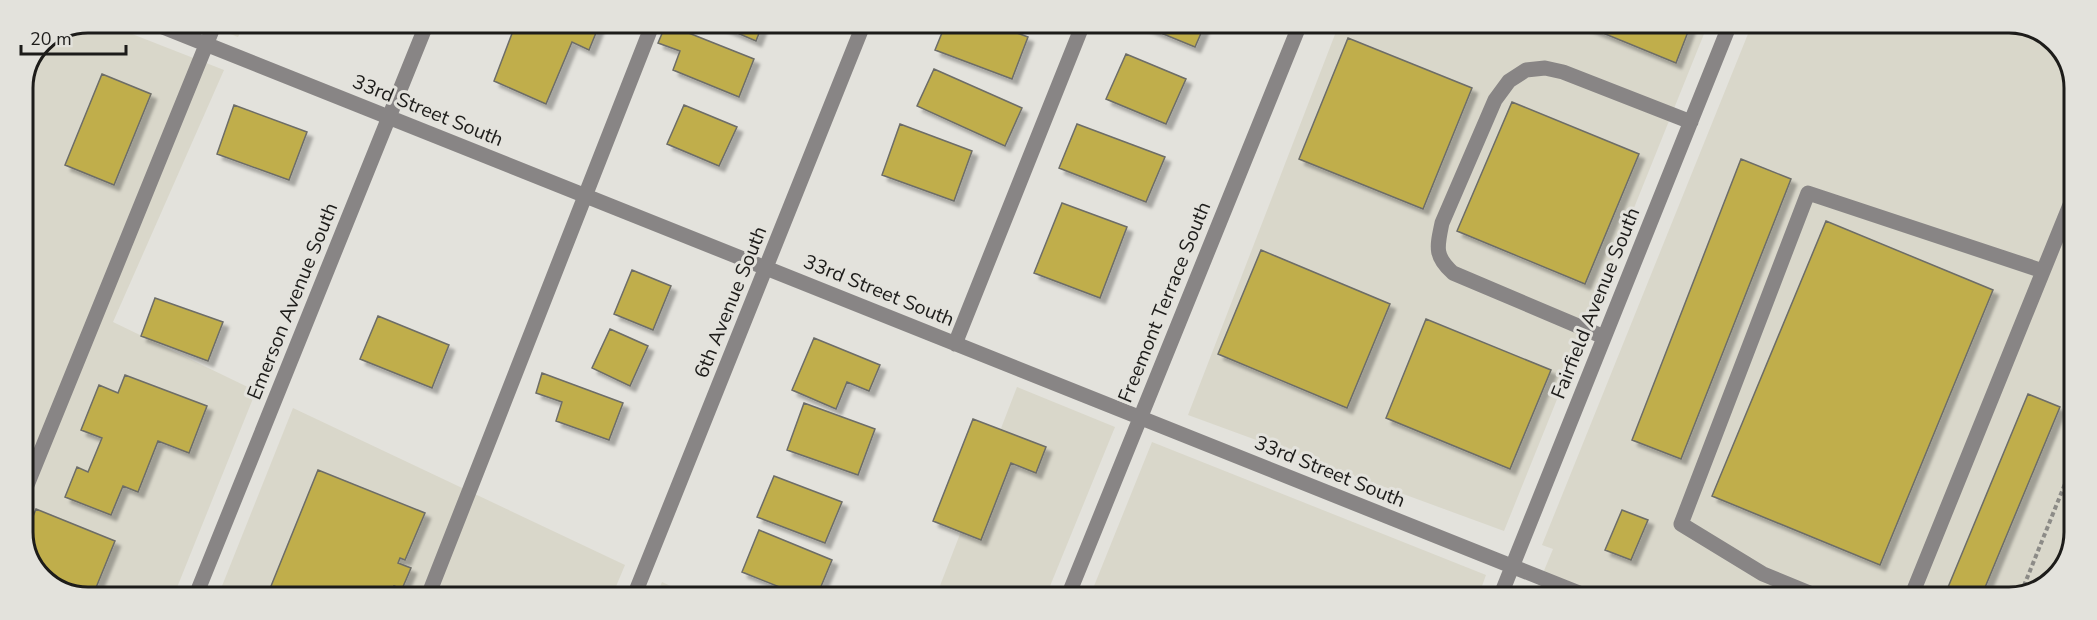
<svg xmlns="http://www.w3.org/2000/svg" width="2097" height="620" font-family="'Nunito Sans',sans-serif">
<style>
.built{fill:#d9d7ca}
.building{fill:#c0ae4c;stroke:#6d6d67;stroke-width:1.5;filter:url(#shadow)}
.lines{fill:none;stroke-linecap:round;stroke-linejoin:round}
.path{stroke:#8c8b87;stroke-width:4;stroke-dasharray:4.5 3;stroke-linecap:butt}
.minor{stroke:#888585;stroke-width:15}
.labels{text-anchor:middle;stroke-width:6;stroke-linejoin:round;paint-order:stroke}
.street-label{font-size:20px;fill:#1d1c1a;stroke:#e3e2dc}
.rim{fill:none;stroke:#1d1c1a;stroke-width:3}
</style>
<defs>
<filter id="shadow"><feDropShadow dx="5.5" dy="5.5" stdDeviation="1.5" flood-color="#0004"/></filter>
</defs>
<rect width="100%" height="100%" fill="#e3e2dc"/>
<path class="built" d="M88 23H104L224 70 113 322 256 391 174 595H72L39 575 23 536V88L42 42Z
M202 23H245L238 37Z
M1339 24H1708L1504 531 1188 415Z
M1752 24 2025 25 2058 45 2074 84 2072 548 2049 584 2009 597H1533L1553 549 1542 545Z
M1017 387 1115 427 1046 596H936Z
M293 408 625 565 612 596H218Z
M1152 442 1486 575 1478 597 1090 596Z
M662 582 692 596H656Z"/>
<path class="building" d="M516 23H600L589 50 572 42 546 104 494 81Z
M714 23H763L756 41Z
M946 23 993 24 1028 37 1012 79 935 50Z
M666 24 754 59 739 97 673 70 680 51 658 43Z
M1139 24H1205L1195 47Z
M1581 24H1691L1676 63Z
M1348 38 1472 88 1423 209 1299 159Z
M1126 54 1186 79 1166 124 1106 99Z
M934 69 1022 108 1005 146 917 106Z
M102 74 151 94 114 185 65 165Z
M1512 102 1639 154 1585 284 1457 231Z
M234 105 307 132 289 180 217 154Z
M684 105 737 127 719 166 667 144Z
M900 124 972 151 954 201 882 175Z
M1077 124 1165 157 1146 202 1059 168Z
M1741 159 1791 179 1681 459 1632 440Z
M1062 203 1127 227 1100 298 1034 273Z
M1826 221 1993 290 1880 565 1712 496Z
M1261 250 1390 304 1347 408 1218 354Z
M632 270 671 286 653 330 614 314Z
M155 298 223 322 208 361 141 336Z
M378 316 449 345 432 388 360 359Z
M1426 319 1551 370 1510 469 1386 418Z
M610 329 648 346 630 386 592 368Z
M814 338 880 365 869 391 847 382 836 409 792 390Z
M542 373 623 403 609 440 556 421 562 402 536 393Z
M125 375 207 406 189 453 158 441 138 492 123 486 111 515 65 497 77 467 88 472 102 438 81 430 99 385 118 393Z
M2028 394 2060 407 1981 597H1944Z
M804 403 875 429 858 475 787 450Z
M973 419 1046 447 1036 473 1011 463 981 540 933 521Z
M318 470 425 513 405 560 400 558 398 563 411 568 402 589 394 586 390 596H267Z
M774 476 842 502 825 543 757 517Z
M36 509 115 541 93 595H84L48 581 39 575 24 539Z
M1622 510 1648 520 1631 560 1605 550Z
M759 530 832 560 817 596H802L742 572Z"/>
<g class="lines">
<path class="path" d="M2021 593 2073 464"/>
<path class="minor" d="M153 23 1589 597
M1604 337 1453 273C1434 256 1437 247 1442 223L1495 100 1509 81 1526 70 1545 68 1563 72 1691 122
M955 344 1083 24
M23 495 215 23
M196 595 427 23
M428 596 653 23
M634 596 864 23
M1068 596 1300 24
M1500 597 1730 24
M1819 597 1763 574 1681 524 1808 193 2043 271
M1911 597 2074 195"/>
</g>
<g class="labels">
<g class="street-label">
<text transform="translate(428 110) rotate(22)" y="7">33rd Street South</text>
<text transform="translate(879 290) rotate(22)" y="7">33rd Street South</text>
<text transform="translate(292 301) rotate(-68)" y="7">Emerson Avenue South</text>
<text transform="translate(730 302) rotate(-68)" y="7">6th Avenue South</text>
<text transform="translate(1164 302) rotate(-68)" y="7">Freemont Terrace South</text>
<text transform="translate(1595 303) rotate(-68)" y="7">Fairfield Avenue South</text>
<text transform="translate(1330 471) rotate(22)" y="7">33rd Street South</text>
</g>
</g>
<path d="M0 0H2097V620H0ZM88 33H2009A55 55 0 0 1 2064 88V532A55 55 0 0 1 2009 587H88A55 55 0 0 1 33 532V88A55 55 0 0 1 88 33Z" fill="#e3e2dc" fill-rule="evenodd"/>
<path class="rim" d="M88 33H2009A55 55 0 0 1 2064 88V532A55 55 0 0 1 2009 587H88A55 55 0 0 1 33 532V88A55 55 0 0 1 88 33Z"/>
<path d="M21 45v9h105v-9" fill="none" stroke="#1d1c1a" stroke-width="3"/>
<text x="30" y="45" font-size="18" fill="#1d1c1a" stroke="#e3e2dc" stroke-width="4.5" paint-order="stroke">20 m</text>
</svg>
